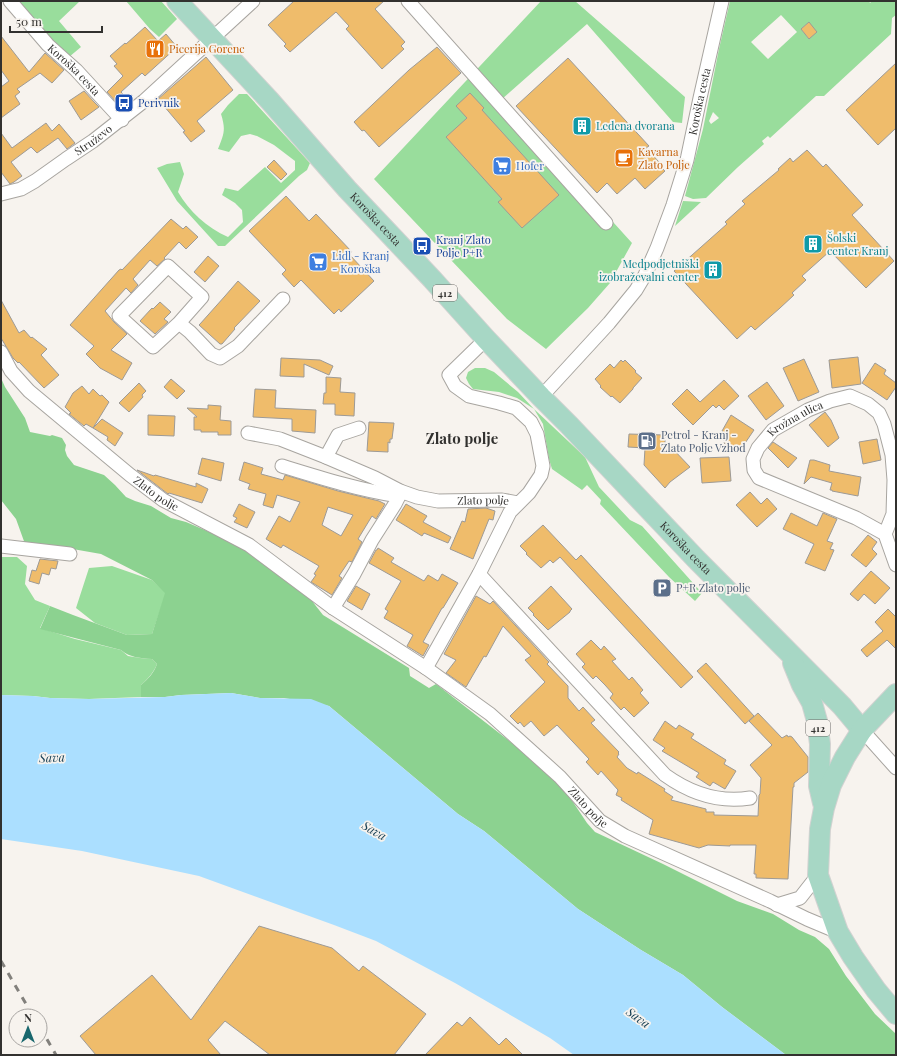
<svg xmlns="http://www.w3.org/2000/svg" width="897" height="1056" font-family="'Playfair Display',serif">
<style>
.green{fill:#99dd9c;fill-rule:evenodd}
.forest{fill:#8cd290}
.water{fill:#abdfff}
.building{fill:#efbc6b;stroke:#9d9a96;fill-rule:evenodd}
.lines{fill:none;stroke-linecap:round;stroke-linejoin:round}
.minor-casing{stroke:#a8a5a0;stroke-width:15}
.primary-casing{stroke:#d2d2d1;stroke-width:22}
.minor{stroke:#fff;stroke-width:13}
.primary{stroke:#a7d7c5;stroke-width:20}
.rail{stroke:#82807c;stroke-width:3;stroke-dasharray:7 7;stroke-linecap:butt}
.labels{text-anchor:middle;stroke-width:3.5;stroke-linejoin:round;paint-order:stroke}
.shield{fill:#f7f3ee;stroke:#6d6b68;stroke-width:1}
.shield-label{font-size:10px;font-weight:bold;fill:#32312f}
.food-label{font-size:11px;fill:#c56008;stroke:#f7f3ee;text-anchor:start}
.street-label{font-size:11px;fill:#32312f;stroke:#f7f3ee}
.transit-label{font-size:11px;fill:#164399;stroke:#f7f3ee;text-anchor:start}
.culture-label{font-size:11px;fill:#0d838f;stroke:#f7f3ee;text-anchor:start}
.shop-label{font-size:11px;fill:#366cbe;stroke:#f7f3ee;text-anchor:start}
.service-label{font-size:11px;fill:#4e5e75;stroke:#f7f3ee;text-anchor:start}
.water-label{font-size:12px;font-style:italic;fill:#194156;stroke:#f7f3ee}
.district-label{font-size:15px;font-weight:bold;fill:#32312f;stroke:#f7f3ee}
</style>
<rect width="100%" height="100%" fill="#f7f3ee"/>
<path class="green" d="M14 1H80L59 21 81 47 69 57 65 54Z
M126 1H161L177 19 159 37 150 29Z
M541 1H575L685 97 682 123 673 122 587 24 502 99 632 243 610 283 588 308 546 349 507 319 374 179Z
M730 1H869L870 3 872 1H896V15L892 18 891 34 824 96H816L770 138 768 136 762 141 764 144 738 167 706 198 693 199 685 196 703 129 719 49ZM781 15 797 32 768 59 751 42ZM808 23H809V39L801 29ZM713 112 719 118 711 124 709 121Z
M239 94H247L310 163 307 170 299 176 225 246H218L177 201 157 168 167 164 180 162 184 174 178 192C189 211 207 228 228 237L243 222 242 210 235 203 222 195 225 188 238 191 265 167 281 183 295 170V161L274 145 257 136 250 134 241 136 229 152 218 149C224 134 226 130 221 114L228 105Z
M683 201 701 202 675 226Z
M475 368H485L494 372 518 392 534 409 585 457 599 487 630 520 642 526 702 593 695 601 669 577 600 504 601 500 587 485 582 490 552 469 549 459 543 424 534 409 517 398 499 392 473 389 469 384 466 378 468 372Z
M1 557H17L27 566 25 584 35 600 50 606 40 628 75 639 121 650 128 656 140 658 152 659 157 664C154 672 148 679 141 685V697L89 699 50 698 33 696 1 695Z
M112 566 152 580 166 593 152 634 127 635 95 623 76 608 89 568Z"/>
<path class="forest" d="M1 378 5 387 25 418 30 432 50 436 52 435 62 438 66 445 65 450 67 456 74 465 104 475 115 485 126 497 135 501 151 506 171 518 186 522 228 540 247 550 294 581 312 601 323 615 409 668 410 676 429 688 436 684 530 757 556 781 571 799 587 823 595 832 663 864 737 901 773 914 799 930 815 937 829 949 846 976 875 1014 896 1034V1055H786L722 1007 683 975 641 950 578 909 484 831 458 814 329 706 284 698H260L231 693 181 695 165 697H141V685C148 679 154 673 157 664L152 659C140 658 131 658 121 650L40 629 50 606 73 615 127 635 152 634 165 593 152 580 101 554 67 548 25 544 16 519 1 500Z"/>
<path class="water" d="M231 693 260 698 311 699 329 706 458 814 484 831 578 909 641 950 683 975 722 1007 786 1055H574L550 1038 455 983 376 941 334 925 199 876 82 851 1 839V695L33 696 50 698 89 699 165 697 181 695Z"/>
<path class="building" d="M294 1H384L375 9 405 42 401 46 404 49 382 69 346 29 349 26 336 12 290 52 284 46 286 44 268 25Z
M809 22 817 32 809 39 801 29Z
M145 27 158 41 166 34 177 47 145 76 142 73 121 92 124 95 117 103 107 92 123 76 114 66 117 64 110 56 125 43 126 44Z
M1 36 29 72 45 53 64 70 52 83 40 73 17 89 20 92 15 96 20 104 1 118V87L9 81 1 70Z
M437 47 461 73 379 147 364 130 362 131 354 122 409 70Z
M206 57 233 90 197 121 205 131 191 142 183 132 185 131 158 99Z
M568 58 649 146 646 148 659 162 657 163 665 171 645 189 635 178 617 194 607 183 597 193 516 106Z
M896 63V128L878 145 846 110Z
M84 91 95 103 99 107 81 120 69 101Z
M470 93 484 108 482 110 559 195 522 228 498 202 502 199 446 137 467 118 456 106Z
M46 123 52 131 59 124 75 143 67 149 58 138 37 153 31 147 11 162 22 176 14 182 10 184 1 172V133L12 148Z
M807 150 823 167 826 164 863 205 852 215 894 261 866 288 830 251 802 276 806 280 792 293 794 295 780 308 755 330 751 326 737 339 674 271 727 224 725 222 745 204 742 201 779 170 778 169 790 158 793 162Z
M274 160 287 174 281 180 267 167Z
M286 196 309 221 316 214 352 252 349 254 374 281 341 312 339 309 334 314 301 280 294 287 282 274 286 270 249 231Z
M171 219 183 229 186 226 198 237 186 249 179 242 164 258 165 259 157 266 150 260 133 279 138 285 131 293 126 288 105 311 114 322 127 334 111 350 132 363 122 380 100 368 86 354 94 346 70 325 119 270 121 269 122 270Z
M208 256 219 266 205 282 194 272Z
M238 281 260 301 234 328 235 329 222 344H220L199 325 200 324 225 296Z
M1 300 19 333 24 330 31 338 32 337 47 349 41 355 59 375 44 388 19 362 18 363 13 358 1 338Z
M160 302 171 312 164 319 168 322 155 334 140 321 152 308 153 309Z
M858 357 861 384 832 388 829 360Z
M281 358 320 360 333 366 329 375 304 364V377L280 376Z
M804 359 819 392 798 401 783 368Z
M621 360 623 362 625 360 636 371 635 372 642 378 633 388V389L620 403 612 396 611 397 600 387 601 386 595 379 610 364 614 368Z
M875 363 886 370 884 374 896 383V387L887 400 862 383Z
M326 377 341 378 340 392 355 393 354 416 335 415V404H323L324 393H326Z
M171 379 185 391 177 399 164 387Z
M724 380 739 396 724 410 719 405 716 408 713 405 693 425 672 404 687 389 700 402Z
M767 382 784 406 766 420 748 396Z
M139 383 146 391 142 395 143 397 129 412 128 411 119 403Z
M82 386 89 394 93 389 100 396 102 395 109 402 93 428 86 424 84 426 69 414 71 413 65 407 73 393Z
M255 389 276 390 275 408 316 410 315 433 292 431V419L253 417Z
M208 405 221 406 220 420 231 421V435H218V432H201V430H194V417H197L187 408 208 409Z
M825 412 831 420 839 438 828 447 809 425Z
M148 415 175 416 174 436 148 435Z
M731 415 754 430 739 452 724 443 725 441 723 440 726 435 722 431Z
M102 419 123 433 115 446 107 440 108 437 93 428Z
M369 422 394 423 392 439H390V443L388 442V452L367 451Z
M629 434 665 435V448H672L690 467 670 482 665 488 644 465 645 448 628 447Z
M877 439 881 460 863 464 859 442Z
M773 442 797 458 788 468 768 448Z
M729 457 731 481 702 483 700 458Z
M202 458 224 463 221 481 198 474Z
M810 460H814L830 465 829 471 861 477 858 496 832 491V490H830L832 483 811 477 804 484Z
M244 462 263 468 261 474 283 480 285 475 338 491 379 501 385 504 376 519 372 516 358 539 362 542 352 562 349 561 339 576 342 578 332 595 311 582 316 575 314 574 319 566 283 545 281 548 266 539 279 516 290 522 300 502 277 495 273 508 263 505 266 494 248 489 250 484 239 480ZM328 507 353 515 341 536 322 525Z
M137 470 154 476 155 475 196 487V483L208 489 202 503 169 493 168 494Z
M750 492 761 504 767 498 777 509 757 527 736 505Z
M239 504 255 512 247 528 234 522 237 518 233 516Z
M406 504 427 516 423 522 451 537 448 543 424 533 422 536 396 520Z
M486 508 495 511 493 520 489 519 473 559 450 549 462 521 465 522 468 509Z
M791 513 817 526 823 513 837 519 827 541 833 543 830 549 834 550 825 571 805 563 814 544 783 529Z
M543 525 576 560 581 555 693 677 681 688 560 557 553 563 550 560 541 568 526 554 527 553 520 546Z
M868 535 877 542 872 549 877 554 866 567 851 555Z
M378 548 394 558 391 562 424 581 428 575 438 581 442 574 458 583 443 608H442L423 642 429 645 423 656 407 646 413 635 384 618 388 611 385 609 401 581 369 563 376 550H377Z
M40 559 58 561 56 569 51 568 49 575 42 573 39 584 29 581 32 570 36 571Z
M871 571 890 588 875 604 864 594 858 601 850 594Z
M356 586 370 594 362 610 347 601Z
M551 586 572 609 570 611V612L548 630 533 615 534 614 528 608Z
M476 596 490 604 493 601 549 662 547 664 568 686V698L579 711 583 707 595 720 591 723 619 752 618 753 619 754 617 757 627 768 637 774 638 772 665 789 664 791 673 797 671 800 706 809V812H714V815L758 816 759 795 760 794 761 778 750 765 772 745 749 721 758 713 782 738 787 735 788 737 790 736 792 737 808 757V772L794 783V787H793L788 879 756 878V874H754L756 845H730V846L708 845 699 848 649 834 653 820 621 800 622 798 616 795 618 790 601 771 598 775 586 762 589 759 557 725 544 736 531 721 524 727 520 722 518 724 510 716 545 682 525 660 531 656 503 626 486 657 484 656 466 687 446 673 456 660 444 654Z
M888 609 896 617V649L887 640 867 657 861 650 883 631 875 622Z
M591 640 601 650 604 646 616 659 612 661 629 680 632 677 643 690 640 693 649 703 634 717 624 707 621 710 610 698 613 694 605 685 596 676 593 679 582 667 585 664 576 654Z
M706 663 754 716 745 724 697 671Z
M665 721 676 729 679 725 694 734 691 738 726 760 724 764 736 771 725 789 713 782 710 786 696 777 699 773 662 751 665 748 653 740Z
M259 926 332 948 359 971 363 966 426 1014 394 1055H270L225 1021 208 1040 221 1055H96L80 1036 152 975 191 1020Z
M470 1017 499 1045 506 1038 523 1055H425L457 1022 462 1026Z"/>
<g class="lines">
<g class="minor-casing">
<g id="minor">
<path id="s1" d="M10 1 48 45 76 70 122 120"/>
<path d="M408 1 606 223"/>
<path id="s2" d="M1 194 21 189 35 181 66 159 93 141 144 101 253 1"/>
<path d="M179 323 202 297 168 266 119 316 153 347 179 323 190 332 211 354 220 358 238 346 283 299"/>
<path id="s3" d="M1 352 11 371 29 391 130 475 163 500 249 545 333 608 426 668 490 714 560 777 600 821 625 836 770 901 807 919 838 932"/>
<path id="s4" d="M541 397 609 323 636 290 645 275 657 248 673 205 687 160 700 98 722 1"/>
<path id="s5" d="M248 433 280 439 326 457 375 478 400 491 417 497 438 501 502 500 518 503"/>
<path d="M326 457 338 435 359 428"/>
<path d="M282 466C321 478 359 490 399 496"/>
<path id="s6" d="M885 534 856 518 759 478 754 470 753 459 758 448 773 430 808 410 830 401 850 396 868 404 879 413 884 424 892 455 894 480 893 514 885 534 896 565"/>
<path d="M1 546 70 554"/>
<path d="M479 574 665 775C690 793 718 803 750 798"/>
<path d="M333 608 354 574 372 540 395 504 399 496 400 491"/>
<path d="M426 668 479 574 510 512 529 493 541 475 543 466 537 434 531 422 516 408 499 403 469 396 455 386 449 375 486 339"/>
<path d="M862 730 896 768"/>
<path d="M777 905 800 898 818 875"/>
</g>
</g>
<g class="primary-casing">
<g id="primary">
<path id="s7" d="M177 1 270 101 347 189 432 279 486 339 541 397 569 425 696 559 842 706 862 730"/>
<path d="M793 663 802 685 812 703 817 721 820 744 819 786 823 803"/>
<path d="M896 694 862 730 845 757 831 785 824 808 820 829 818 875 838 932 853 957 876 990 896 1014"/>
</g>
</g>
<use href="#minor" class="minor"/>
<use href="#primary" class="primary"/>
<path class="rail" d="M1 961 33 1016
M40 1027 56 1055"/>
</g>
<defs>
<g id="restaurant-square" transform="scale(1)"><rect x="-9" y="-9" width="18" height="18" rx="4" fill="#e8710a" stroke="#f7f3ee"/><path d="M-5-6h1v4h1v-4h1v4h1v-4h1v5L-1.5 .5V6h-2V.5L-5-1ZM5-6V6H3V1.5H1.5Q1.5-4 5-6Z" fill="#fff"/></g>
<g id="bus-square" transform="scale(1)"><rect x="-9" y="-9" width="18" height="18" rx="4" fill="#1a4fb4" stroke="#f7f3ee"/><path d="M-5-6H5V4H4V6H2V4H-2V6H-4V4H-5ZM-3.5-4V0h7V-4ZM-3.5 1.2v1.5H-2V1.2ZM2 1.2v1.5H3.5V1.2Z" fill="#fff"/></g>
<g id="building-square" transform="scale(1)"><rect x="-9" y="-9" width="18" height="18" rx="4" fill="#0f9aa8" stroke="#f7f3ee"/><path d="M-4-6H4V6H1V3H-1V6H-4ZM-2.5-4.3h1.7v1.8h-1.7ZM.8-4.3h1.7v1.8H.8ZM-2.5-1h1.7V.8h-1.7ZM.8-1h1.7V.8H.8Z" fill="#fff"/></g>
<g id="cafe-square" transform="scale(1)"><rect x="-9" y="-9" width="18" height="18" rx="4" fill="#e8710a" stroke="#f7f3ee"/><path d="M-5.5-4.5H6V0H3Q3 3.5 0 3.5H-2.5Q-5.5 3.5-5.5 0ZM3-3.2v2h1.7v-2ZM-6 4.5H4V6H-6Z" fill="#fff"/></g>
<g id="supermarket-square" transform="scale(1)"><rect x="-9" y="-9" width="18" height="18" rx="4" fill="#3f7fe0" stroke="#f7f3ee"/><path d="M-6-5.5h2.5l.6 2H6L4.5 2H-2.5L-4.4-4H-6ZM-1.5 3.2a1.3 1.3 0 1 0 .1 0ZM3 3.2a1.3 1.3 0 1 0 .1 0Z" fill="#fff"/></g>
<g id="fuel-square" transform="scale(1)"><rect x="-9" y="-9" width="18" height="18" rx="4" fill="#5c6f8a" stroke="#f7f3ee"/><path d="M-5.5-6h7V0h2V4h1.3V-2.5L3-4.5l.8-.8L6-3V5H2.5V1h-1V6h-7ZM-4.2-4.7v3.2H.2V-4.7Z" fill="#fff"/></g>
<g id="parking-square" transform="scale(1)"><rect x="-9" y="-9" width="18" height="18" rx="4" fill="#5c6f8a" stroke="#f7f3ee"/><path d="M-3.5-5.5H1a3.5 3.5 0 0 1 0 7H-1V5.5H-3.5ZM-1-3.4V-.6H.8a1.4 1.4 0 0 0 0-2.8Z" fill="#fff"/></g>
</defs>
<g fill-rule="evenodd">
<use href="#restaurant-square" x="155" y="49"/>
<use href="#bus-square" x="124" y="103"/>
<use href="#building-square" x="582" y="126"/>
<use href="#cafe-square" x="624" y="158"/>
<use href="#supermarket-square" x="502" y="166"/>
<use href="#building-square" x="813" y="244"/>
<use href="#bus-square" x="422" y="246"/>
<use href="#supermarket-square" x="318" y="262"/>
<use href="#building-square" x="713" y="270"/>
<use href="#fuel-square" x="647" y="441"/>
<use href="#parking-square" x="662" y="588"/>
</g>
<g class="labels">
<g class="shield">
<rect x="433" y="285" width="24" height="16" rx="3"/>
<rect x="806" y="720" width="24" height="16" rx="3"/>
</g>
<g class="shield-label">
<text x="445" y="297">412</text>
<text x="818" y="732">412</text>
</g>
<g class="food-label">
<text x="169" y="53">Picerija Gorenc</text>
<text x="638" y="156">Kavarna<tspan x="638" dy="13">Zlato Polje</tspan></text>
</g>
<g class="street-label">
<text dy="4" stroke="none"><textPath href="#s1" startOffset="94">Koroška cesta</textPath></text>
<text dy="4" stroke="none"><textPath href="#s4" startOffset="343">Koroška cesta</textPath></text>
<text dy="4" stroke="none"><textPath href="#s2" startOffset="108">Struževo</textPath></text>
<text dy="4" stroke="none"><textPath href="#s7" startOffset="295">Koroška cesta</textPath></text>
<text dy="4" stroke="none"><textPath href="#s6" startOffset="219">Krožna ulica</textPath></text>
<text dy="4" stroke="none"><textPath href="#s3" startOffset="212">Zlato polje</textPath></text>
<text dy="4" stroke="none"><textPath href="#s5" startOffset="248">Zlato polje</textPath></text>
<text dy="4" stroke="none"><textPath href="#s7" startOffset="747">Koroška cesta</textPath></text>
<text dy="4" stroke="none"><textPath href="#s3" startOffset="748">Zlato polje</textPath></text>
</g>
<g class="transit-label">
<text x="138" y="107">Perivnik</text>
<text x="436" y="244">Kranj Zlato<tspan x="436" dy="13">Polje P+R</tspan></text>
</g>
<g class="culture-label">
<text x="596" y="130">Ledena dvorana</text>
<text x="827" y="242">Šolski<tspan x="827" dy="13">center Kranj</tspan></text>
<text x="699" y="268" text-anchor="end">Medpodjetniški<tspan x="699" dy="13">izobraževalni center</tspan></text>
</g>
<g class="shop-label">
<text x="516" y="170">Hofer</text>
<text x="332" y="260">Lidl - Kranj<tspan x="332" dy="13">- Koroška</tspan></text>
</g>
<g class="service-label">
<text x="661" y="439">Petrol - Kranj -<tspan x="661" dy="13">Zlato Polje Vzhod</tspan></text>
<text x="676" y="592">P+R Zlato polje</text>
</g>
<g class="water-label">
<text transform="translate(52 758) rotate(-2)" y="4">Sava</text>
<text transform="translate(374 831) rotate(30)" y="4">Sava</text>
<text transform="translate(638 1018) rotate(36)" y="4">Sava</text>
</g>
<g class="district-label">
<text x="462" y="444">Zlato polje</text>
</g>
</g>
<rect width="897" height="1056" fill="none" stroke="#32312f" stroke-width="4"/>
<g transform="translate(28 1028)"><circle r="19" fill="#f7f3ee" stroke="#a8a5a2"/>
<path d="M0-3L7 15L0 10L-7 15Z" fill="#19676d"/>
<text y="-6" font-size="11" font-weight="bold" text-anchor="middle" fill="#32312f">N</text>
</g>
<path d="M10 26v6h92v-6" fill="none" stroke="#32312f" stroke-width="2"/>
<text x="16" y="26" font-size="12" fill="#32312f" stroke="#f7f3ee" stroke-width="3" paint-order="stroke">50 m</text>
</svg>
